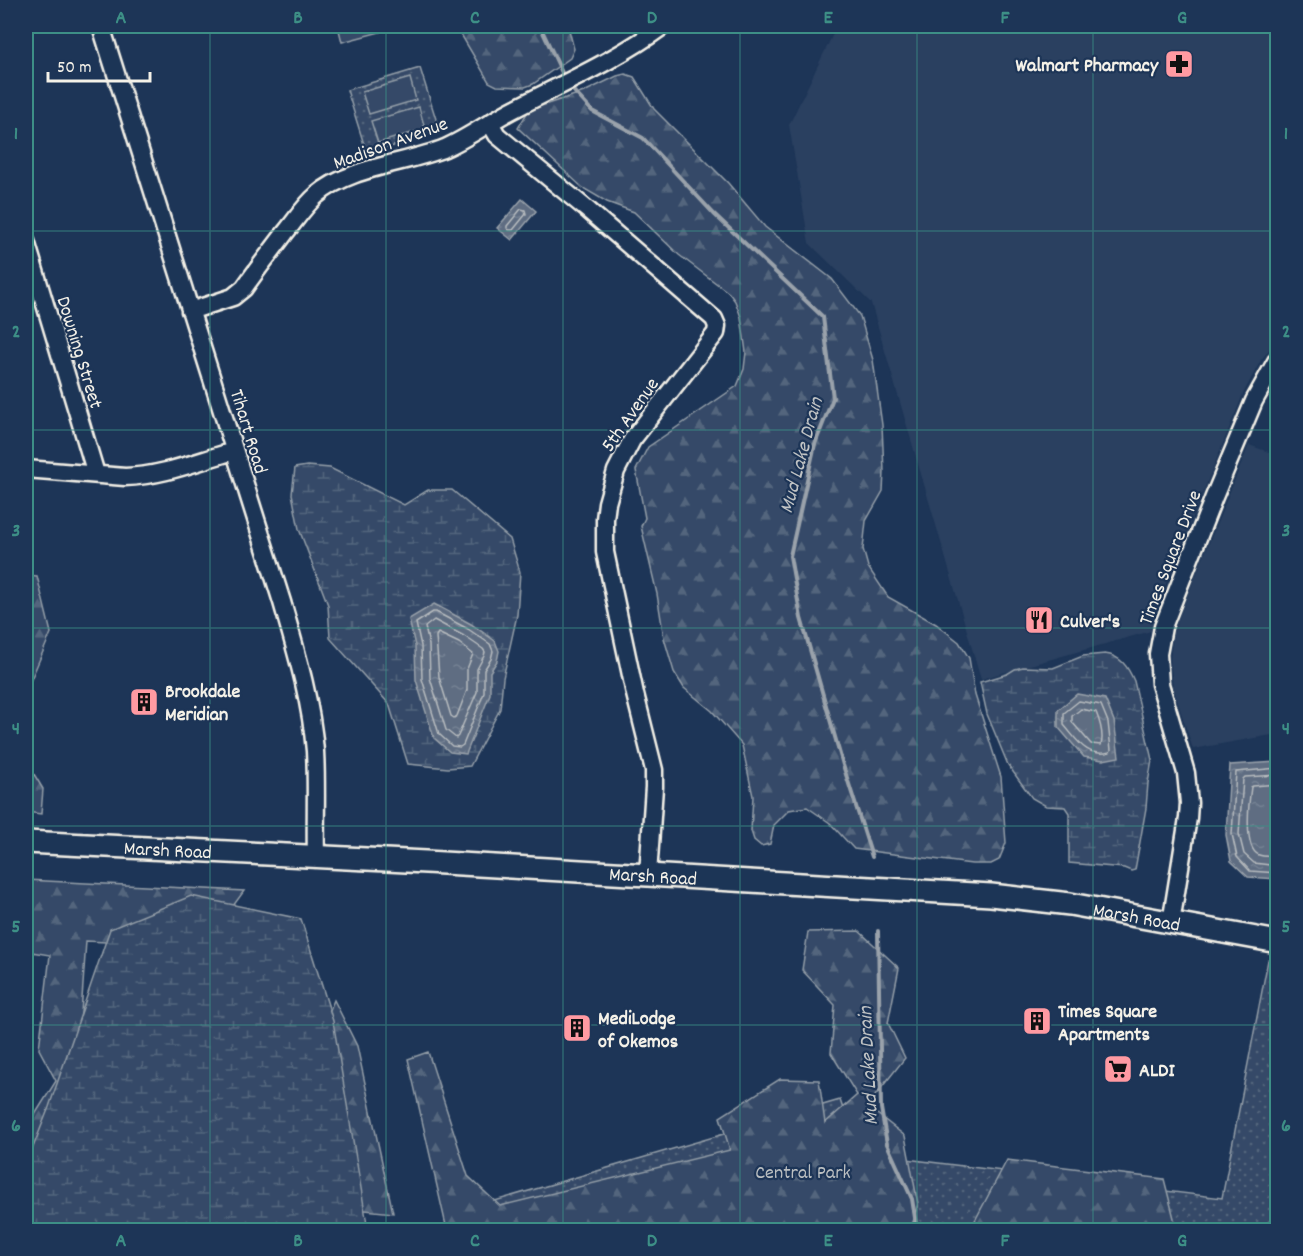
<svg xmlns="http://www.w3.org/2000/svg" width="1303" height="1256" font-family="Dekko,sans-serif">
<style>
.built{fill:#2a4060}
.grass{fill:url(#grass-dots);stroke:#949ea8;stroke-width:1.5}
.forest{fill:url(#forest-firs);stroke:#949ea8;stroke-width:1.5}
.wetland{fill:url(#wetland-marsh);stroke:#949ea8;stroke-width:1.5}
.garden{fill:#354a67;stroke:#949ea8;stroke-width:1.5}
.water{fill:url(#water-ripples);stroke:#9aa2ab;stroke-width:1.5}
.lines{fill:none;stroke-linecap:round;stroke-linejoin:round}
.shore{stroke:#b8bcbf;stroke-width:1.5}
.stream{stroke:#9aa2ab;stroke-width:4}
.minor-casing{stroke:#f4f1e8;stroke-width:21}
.major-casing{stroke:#f4f1e8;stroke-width:26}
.minor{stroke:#1d3557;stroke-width:16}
.major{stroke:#1d3557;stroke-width:21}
.grid{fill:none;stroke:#3d8f86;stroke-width:1.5;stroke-opacity:0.55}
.labels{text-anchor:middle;stroke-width:4.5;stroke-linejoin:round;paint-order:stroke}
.poi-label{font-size:20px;font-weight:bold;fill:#f4f1e8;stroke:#1d3557;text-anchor:start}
.street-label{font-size:20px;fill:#f4f1e8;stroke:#1d3557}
.park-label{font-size:20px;fill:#bbbfc1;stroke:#1d3557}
.water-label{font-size:21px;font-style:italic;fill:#c0c3c4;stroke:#1d3557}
.neatline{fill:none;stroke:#3d8f86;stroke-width:2}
.grid-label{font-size:20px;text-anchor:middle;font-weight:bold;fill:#3d8f86}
</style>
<defs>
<pattern id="grass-dots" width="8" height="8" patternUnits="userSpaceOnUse" patternTransform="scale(1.5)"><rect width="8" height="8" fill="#354a67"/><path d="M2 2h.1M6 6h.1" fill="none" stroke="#53657d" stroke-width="1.8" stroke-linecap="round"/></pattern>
<pattern id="forest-firs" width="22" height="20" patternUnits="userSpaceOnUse" patternTransform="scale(1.5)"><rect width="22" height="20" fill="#354a67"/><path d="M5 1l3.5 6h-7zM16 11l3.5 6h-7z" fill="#53657d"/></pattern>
<pattern id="wetland-marsh" width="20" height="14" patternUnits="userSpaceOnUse" patternTransform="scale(1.5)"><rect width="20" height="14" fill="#354a67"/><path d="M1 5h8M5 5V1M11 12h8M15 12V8" fill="none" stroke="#53657d"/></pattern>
<pattern id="water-ripples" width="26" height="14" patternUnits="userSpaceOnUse" patternTransform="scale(1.5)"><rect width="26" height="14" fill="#5e6d82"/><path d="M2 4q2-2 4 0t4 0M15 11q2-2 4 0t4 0" fill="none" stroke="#768294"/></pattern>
</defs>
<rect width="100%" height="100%" fill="#1d3557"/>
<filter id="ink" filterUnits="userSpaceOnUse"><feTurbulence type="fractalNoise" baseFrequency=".0167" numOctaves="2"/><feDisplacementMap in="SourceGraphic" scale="12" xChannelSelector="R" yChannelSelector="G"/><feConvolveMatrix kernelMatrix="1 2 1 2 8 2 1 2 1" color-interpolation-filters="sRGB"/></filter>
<g filter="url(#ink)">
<path class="built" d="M837 26H1277V340L1261 360 1244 392 1156 608 1151 631 981 679 871 303 809 243 789 125Z
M1249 445 1277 455V734L1193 749 1173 688 1170 659 1173 633 1186 599Z"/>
<path class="grass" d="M420 68 440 132 367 154 347 90Z
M1268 960 1277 961V1230H463L457 1212 840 1100 858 1153 1222 1198Z"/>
<path class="forest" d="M454 26H568L574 49 570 58 533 84 525 87 497 86 489 82 462 36Z
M625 74 634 77 654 109 728 183 765 227 832 279 860 316 873 360 882 425 884 472 883 491 866 521 863 549 868 567 888 597 936 624 959 642 969 658 975 695 1001 777 1006 843 999 860 991 864H972L854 849 830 823 807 807 789 810 774 825 770 844 761 846 754 840 751 831 753 796 742 745 712 711 684 688 674 672 664 638 657 594 641 526 645 518 636 470 648 447 737 386 744 369 746 352 741 317 735 301 729 293 679 255 634 212 607 202 583 188 518 128 527 113 535 108 584 92 617 76Z
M26 575 37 576 51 633 26 691Z
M26 761 43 789 41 814 26 812Z
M26 880 244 891 225 917 169 945 86 941 77 1071 306 1069 334 1000 357 1046 393 1213 336 1207 321 1230H26V1129L56 1081 39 1049 50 955 26 951Z
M859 931 899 968 888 1023 905 1058 867 1106 905 1136 918 1204 911 1230H447L408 1059 428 1052 468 1176 500 1206 730 1150 720 1117 780 1079 819 1080 825 1123 857 1095 831 1053 835 1005 802 970 808 932Z
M1007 1160 1164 1179 1177 1230H970Z"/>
<path class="wetland" d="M307 466 330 468 404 505 428 490H452L510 539 520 572 517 615 503 678 500 709 470 766 448 768 408 764 389 704 330 638 328 605 299 529 292 494 295 468Z
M1105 654C1121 656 1128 667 1134 681L1152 760 1148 783 1146 808 1135 870 1131 871 1124 868 1069 863V813L1065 807 1046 806 1032 798 1008 765 987 714 980 682 1007 674 1015 669 1023 667 1053 668 1083 656Z
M191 896 301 919 333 1021 368 1230H26V1165L49 1107 110 929Z"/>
<path class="garden" d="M338 26H378L380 32 342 42Z
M410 78 416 100 369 114 362 92Z
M419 107 425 129 378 143 371 121Z"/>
<path class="water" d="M522 199 536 211 512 240 497 228Z
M434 604 471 624 495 641 499 651 497 661 490 672V694L466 754 450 752 434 738 416 680 415 646 409 619Z
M1077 694 1105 699 1114 721 1119 757 1103 760 1084 757 1058 727V710Z
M1277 762V879L1248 877 1231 861 1226 835 1230 765Z"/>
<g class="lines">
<path class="shore" d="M521 209 525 210 526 214 513 230H509L507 228V226Z
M433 612H436L468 629 490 644 493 651 491 659 484 670V693L463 745 460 747 452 746 439 734 422 679 421 646 416 623Z
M434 620 464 636 483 649 485 652 484 656 477 669V692L458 736 456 738 446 730 430 678 429 645 425 627Z
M438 633 459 643 473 654 467 669V690L457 716 454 718 451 716 439 677 436 636Z
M1079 701 1101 705 1108 722 1111 750 1110 752C1086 758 1078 741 1064 725V713Z
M1081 709 1096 712C1100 722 1104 735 1101 745L1091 744 1072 722V716Z
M1278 768 1236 772 1232 834 1237 857 1250 871 1278 873
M1278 775 1245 777 1243 779 1239 834 1244 854 1254 863 1278 866
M1278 784 1253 786 1251 787C1249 801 1243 849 1259 855 1264 857 1272 856 1278 857"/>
<path class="stream" d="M540 26 565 79
M569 86 592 111 643 138 714 214 823 317 833 398 815 444 790 556 801 618 843 765 872 857
M878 931 881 1108 887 1144 912 1199 917 1230"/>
<g class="minor-casing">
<path id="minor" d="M101 26 282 602C296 651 311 700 315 751 317 786 315 822 316 858
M490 123 497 135 589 211 714 319 717 326 716 333 632 440 616 471 607 503 605 519V552L635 694 654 770V787L648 875
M26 241 96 474
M190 311 233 297 244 288C257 269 271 252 285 233 295 221 305 205 317 195 349 167 405 164 445 148 470 137 492 120 516 108 566 82 618 59 663 26
M26 469 125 477C163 476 198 461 234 451
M1171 923 1188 818 1189 803 1186 773 1160 684 1158 654 1163 627 1214 497 1254 401 1278 358"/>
</g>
<g class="major-casing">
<g id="major">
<path id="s1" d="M26 842 426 862 991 895 1070 904 1278 942"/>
</g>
</g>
<use href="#minor" class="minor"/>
<use href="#major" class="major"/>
</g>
</g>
<path class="grid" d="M210 26V1230M386 26V1230M563 26V1230M740 26V1230M917 26V1230M1093 26V1230M26 231H1278M26 430H1278M26 628H1278M26 826H1278M26 1025H1278"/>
<defs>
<g id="pharmacy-square" transform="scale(1.5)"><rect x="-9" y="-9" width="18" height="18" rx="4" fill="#ff9aa2" stroke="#1d3557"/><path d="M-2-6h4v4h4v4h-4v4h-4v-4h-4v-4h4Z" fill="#111"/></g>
<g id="restaurant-square" transform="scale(1.5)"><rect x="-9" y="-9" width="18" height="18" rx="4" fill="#ff9aa2" stroke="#1d3557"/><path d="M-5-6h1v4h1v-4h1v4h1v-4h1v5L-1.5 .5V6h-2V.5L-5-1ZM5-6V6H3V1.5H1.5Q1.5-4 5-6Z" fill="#111"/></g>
<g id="building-square" transform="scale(1.5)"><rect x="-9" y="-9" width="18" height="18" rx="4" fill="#ff9aa2" stroke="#1d3557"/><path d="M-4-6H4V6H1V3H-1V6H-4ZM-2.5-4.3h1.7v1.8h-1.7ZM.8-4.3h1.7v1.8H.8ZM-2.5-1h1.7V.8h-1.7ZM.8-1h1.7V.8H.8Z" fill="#111"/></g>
<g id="supermarket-square" transform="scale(1.5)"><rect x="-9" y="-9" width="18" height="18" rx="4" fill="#ff9aa2" stroke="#1d3557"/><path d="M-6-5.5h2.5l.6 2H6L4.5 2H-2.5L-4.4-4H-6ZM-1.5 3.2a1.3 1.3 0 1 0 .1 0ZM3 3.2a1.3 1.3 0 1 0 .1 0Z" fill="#111"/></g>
</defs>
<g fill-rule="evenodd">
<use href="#pharmacy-square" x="1179" y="64"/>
<use href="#restaurant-square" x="1039" y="620"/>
<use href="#building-square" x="144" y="702"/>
<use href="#building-square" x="1037" y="1021"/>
<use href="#building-square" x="577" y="1028"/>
<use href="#supermarket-square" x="1118" y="1069"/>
</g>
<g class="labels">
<g class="poi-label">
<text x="1158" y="71" text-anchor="end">Walmart Pharmacy</text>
<text x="1060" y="627">Culver's</text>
<text x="165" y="697">Brookdale<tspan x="165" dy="23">Meridian</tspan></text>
<text x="1058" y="1017">Times Square<tspan x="1058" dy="23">Apartments</tspan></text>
<text x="598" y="1024">MediLodge<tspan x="598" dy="23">of Okemos</tspan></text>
<text x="1139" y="1076">ALDI</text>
</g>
<g class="street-label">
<text transform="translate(390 142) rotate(-20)" y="7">Madison Avenue</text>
<text transform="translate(81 352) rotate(73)" y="7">Downing Street</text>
<text transform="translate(629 414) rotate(-55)" y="7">5th Avenue</text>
<text transform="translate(250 431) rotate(73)" y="7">Tihart Road</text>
<text transform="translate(1169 557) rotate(-69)" y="7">Times Square Drive</text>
<text dy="7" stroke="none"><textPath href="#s1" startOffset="142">Marsh Road</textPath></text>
<text dy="7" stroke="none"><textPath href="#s1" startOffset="628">Marsh Road</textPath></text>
<text dy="7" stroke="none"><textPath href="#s1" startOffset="1114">Marsh Road</textPath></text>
</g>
<g class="park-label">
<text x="803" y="1178">Central Park</text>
</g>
<g class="water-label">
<text transform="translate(800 455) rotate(-75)" y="7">Mud Lake Drain</text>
<text transform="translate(867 1066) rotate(-93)" y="7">Mud Lake Drain</text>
</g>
</g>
<rect width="1303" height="1256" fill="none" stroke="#1d3557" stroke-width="66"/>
<path d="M48 72v9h102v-9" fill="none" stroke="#f4f1e8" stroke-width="3"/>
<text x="57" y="72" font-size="18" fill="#f4f1e8" stroke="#1d3557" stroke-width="4.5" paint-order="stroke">50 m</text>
<rect x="33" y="33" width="1237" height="1190" class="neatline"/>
<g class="grid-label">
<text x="121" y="23">A</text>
<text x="298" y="23">B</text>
<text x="475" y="23">C</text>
<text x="652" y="23">D</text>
<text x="828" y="23">E</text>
<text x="1005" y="23">F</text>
<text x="1182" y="23">G</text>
<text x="16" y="139">1</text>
<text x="1286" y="139">1</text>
<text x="16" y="337">2</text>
<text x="1286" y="337">2</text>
<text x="16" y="536">3</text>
<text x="1286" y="536">3</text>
<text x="16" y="734">4</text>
<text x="1286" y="734">4</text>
<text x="16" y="932">5</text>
<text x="1286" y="932">5</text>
<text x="16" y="1131">6</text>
<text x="1286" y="1131">6</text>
<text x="121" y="1246">A</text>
<text x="298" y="1246">B</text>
<text x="475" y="1246">C</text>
<text x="652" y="1246">D</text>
<text x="828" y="1246">E</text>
<text x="1005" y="1246">F</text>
<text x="1182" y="1246">G</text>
</g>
</svg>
